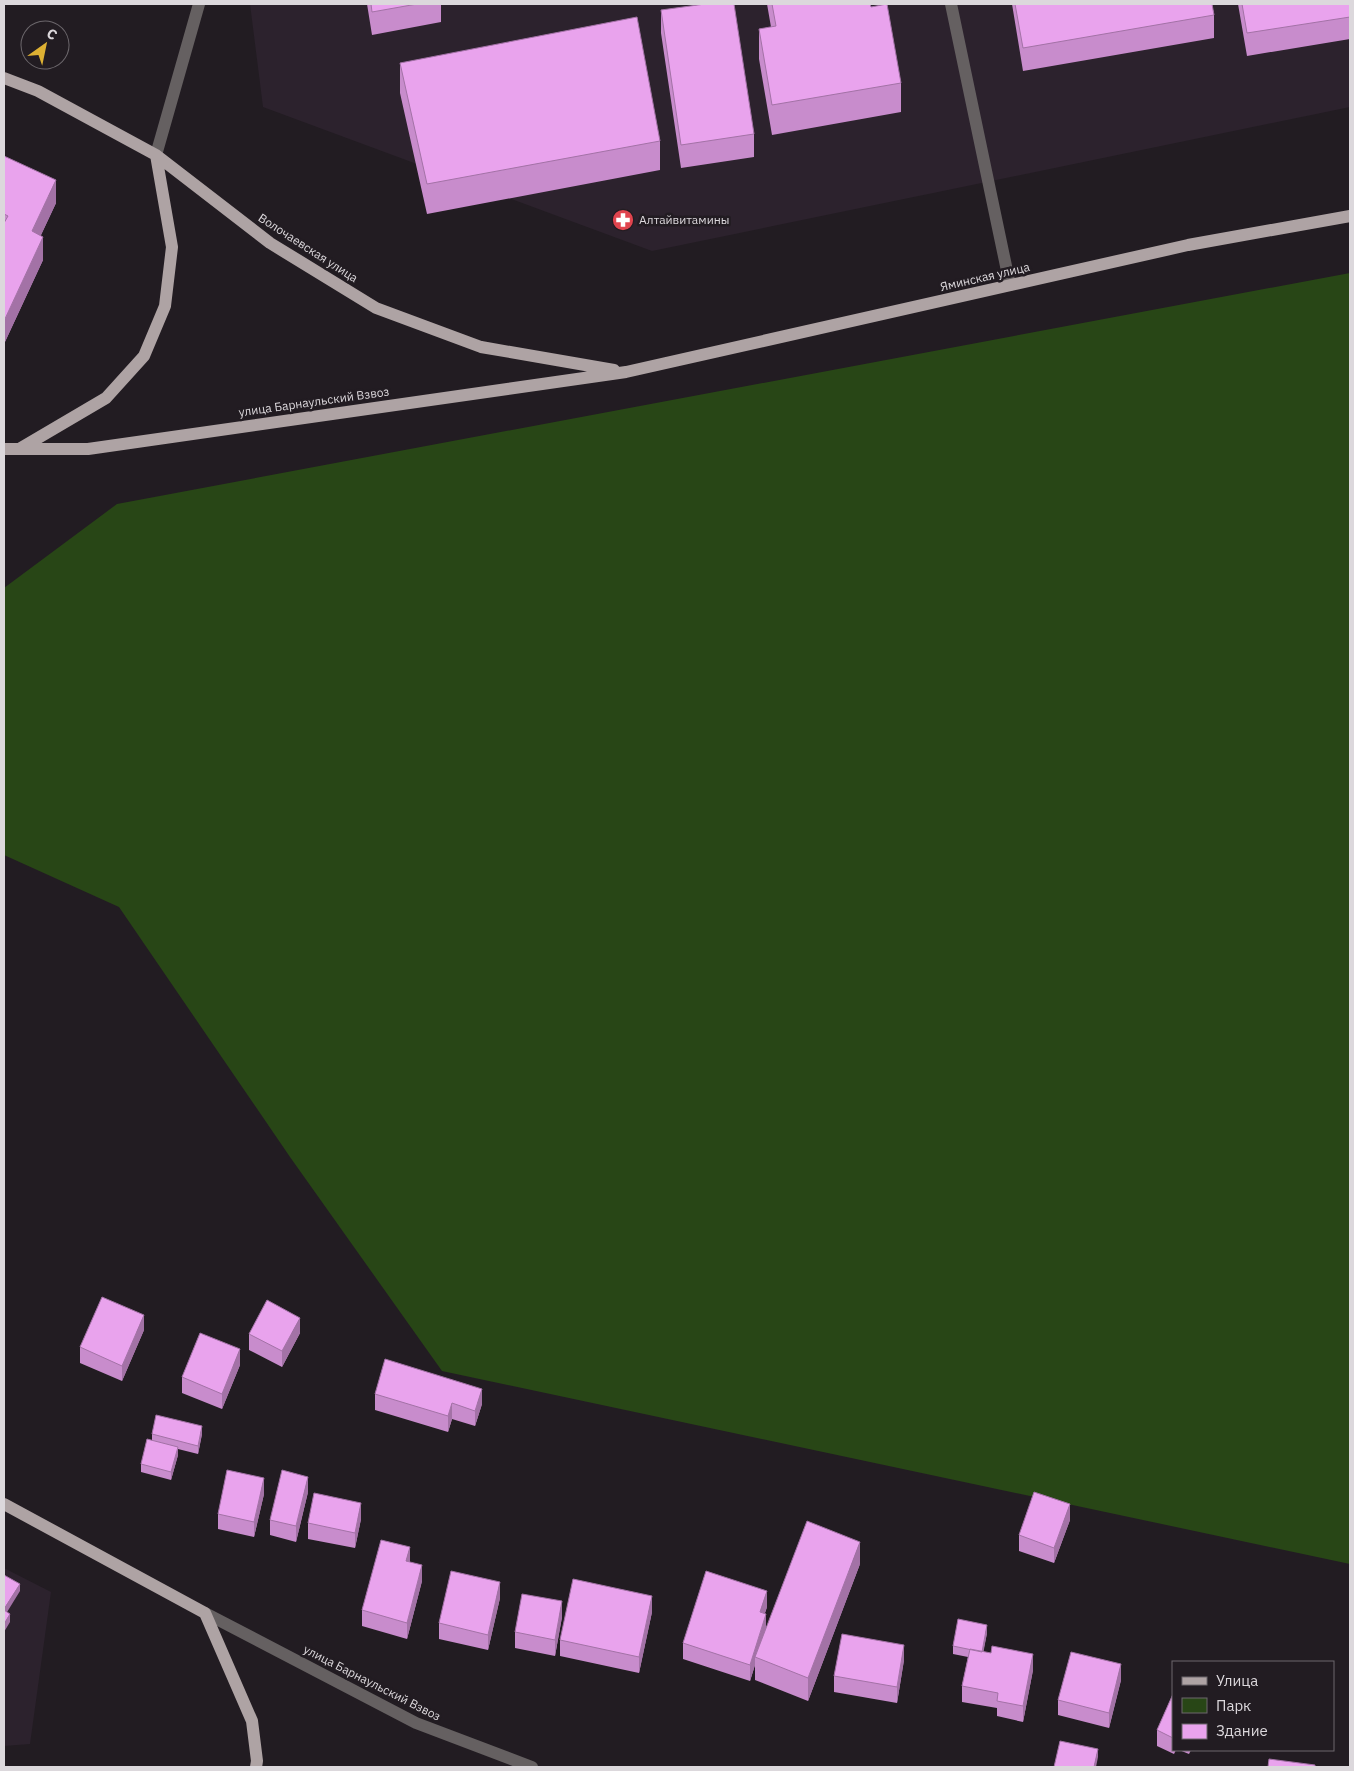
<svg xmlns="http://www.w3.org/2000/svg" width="1354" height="1771" font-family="'IBM Plex Sans',sans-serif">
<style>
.built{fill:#2c222d}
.green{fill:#284616}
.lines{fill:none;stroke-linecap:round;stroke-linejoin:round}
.minor{stroke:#656061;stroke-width:12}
.major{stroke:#aea3a4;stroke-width:12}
.wall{fill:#c88ccc}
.shaded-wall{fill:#a372a6}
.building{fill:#e9a3ed;stroke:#a372a6}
.labels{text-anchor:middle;stroke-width:5;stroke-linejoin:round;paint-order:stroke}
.poi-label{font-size:12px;fill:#dcd8dc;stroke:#221c22;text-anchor:start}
.street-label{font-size:12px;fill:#dcd8dc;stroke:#221c22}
</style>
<rect width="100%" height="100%" fill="#221c22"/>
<path class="built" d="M250 4H1350V107L652 251 263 107Z
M4 1568 51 1592 30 1744 4 1746Z"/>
<path class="green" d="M1350 273V1564L442 1371 290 1157 119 907 4 855V588L117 504Z"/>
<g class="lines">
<path class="minor" d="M951 4 1010 285
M156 155 199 4
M205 1613 416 1723 532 1767"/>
<path class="major" d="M4 78 38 91 156 155 270 243 376 308 481 347 614 370
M21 448 106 398 144 356 165 306 172 247 156 155
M4 449H88L626 372 1188 245 1350 216
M4 1504 205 1613 252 1721 257 1761 256 1767"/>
</g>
<path class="wall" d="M367 4H441V22L372 35Z
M767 4H870L901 83V112L772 135 759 59V29L771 27Z
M1012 4H1212L1214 15V38L1023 71Z
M1238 4H1350V39L1247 56Z
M661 10 754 134V157L681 168 661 33Z
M400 63 660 141V170L427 214 400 93Z
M4 156 56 203 41 235 43 260 4 344Z
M144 1330 122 1381 80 1363V1347Z
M300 1333 282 1367 249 1350V1334Z
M240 1365 222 1409 182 1393V1377Z
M375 1394 482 1404 475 1426 452 1419 448 1432 375 1410Z
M152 1434H202L198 1454 178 1449V1455L171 1480 141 1472V1464L152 1440Z
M308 1492 296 1542 270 1535V1520Z
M264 1494 254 1537 218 1529V1514Z
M361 1519 355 1548 308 1539V1523Z
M1070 1520 1054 1563 1019 1551V1535Z
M410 1562 422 1581 407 1639 362 1626V1610Z
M860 1564 808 1701 755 1680V1665L750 1681 683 1659V1643L767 1607 765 1613 766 1627Z
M500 1598 488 1650 439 1639V1623Z
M652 1612 639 1673 560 1656V1640Z
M562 1617 555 1656 515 1648V1632Z
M987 1633 983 1652 1033 1670 1023 1722 997 1716V1708L962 1702V1686L968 1657 953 1654V1646Z
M904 1660 897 1703 834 1692V1676Z
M1121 1680 1109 1728 1058 1715V1700Z
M1173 1694V1750H1176L1174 1754 1157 1746V1730Z
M1179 1750H1191L1189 1754Z"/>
<path class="shaded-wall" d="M56 180V203L32 254V231Z
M43 237V260L4 344V321Z
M144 1315V1330L122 1381V1366Z
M300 1318V1333L282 1367V1351Z
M240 1349V1365L222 1409V1394Z
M482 1389V1404L475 1426V1411Z
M452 1403V1419L448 1432V1416Z
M202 1426V1434L198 1454V1446Z
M178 1447V1455L171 1480V1472Z
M308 1477V1492L296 1542V1526Z
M264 1478V1494L254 1537V1522Z
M361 1503V1519L355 1548V1533Z
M1070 1504V1520L1054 1563V1548Z
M860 1542V1564L808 1701V1678Z
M410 1547V1563L406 1561Z
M422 1565V1581L407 1639V1623Z
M500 1582V1598L488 1650V1635Z
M20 1584V1591L4 1617V1609Z
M767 1591V1607L760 1627V1612Z
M652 1596V1612L639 1673V1657Z
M562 1601V1617L555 1656V1640Z
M10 1614V1622L4 1632V1624Z
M766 1614V1629L755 1657V1665L750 1681V1665Z
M987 1625V1633L982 1660V1652Z
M904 1645V1660L897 1703V1687Z
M1033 1654V1670L1023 1722V1706Z
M1121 1664V1680L1109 1728V1713Z
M1098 1749V1757L1096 1767H1094Z"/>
<path class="building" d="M371 4H417L372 12Z
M705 4H734L754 134 681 145 661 10Z
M772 4H870L871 7 887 4 901 83 772 105 759 29 776 26Z
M1015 4H1212L1214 15 1023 48Z
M1242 4H1350V17L1247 33Z
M637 17 660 141 427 184 400 63Z
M4 156 56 180 32 231 43 237 4 321V223L8 216 4 214Z
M102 1297 144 1315 122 1366 80 1347Z
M267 1300 300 1318 282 1351 249 1334Z
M200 1333 240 1349 222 1394 182 1377Z
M385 1359 482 1389 475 1411 452 1403 448 1416 375 1394Z
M156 1415 202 1426 198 1446 152 1434Z
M147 1439 178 1447 171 1472 141 1464Z
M227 1470 264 1478 254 1522 218 1514Z
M282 1470 308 1477 296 1526 270 1520Z
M1034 1492 1070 1504 1054 1548 1019 1535Z
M314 1493 361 1503 355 1533 308 1523Z
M807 1521 860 1542 808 1678 755 1657Z
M381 1540 410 1547 406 1561 422 1565 407 1623 362 1610Z
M451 1571 500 1582 488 1635 439 1623Z
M706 1571 767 1591 760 1612 766 1614 750 1665 683 1643Z
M4 1575 20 1584 4 1609Z
M573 1579 652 1596 639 1657 560 1640Z
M522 1594 562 1601 555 1640 515 1632Z
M4 1610 10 1614 4 1624Z
M958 1619 987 1625 982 1652 953 1646Z
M842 1634 904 1645 897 1687 834 1676Z
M992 1646 1033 1654 1023 1706 997 1701 998 1693 962 1686 970 1649 991 1653Z
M1071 1652 1121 1664 1109 1713 1058 1700Z
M1173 1694V1738L1157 1730Z
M1060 1741 1098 1749 1094 1767H1054Z
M1269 1759 1315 1765V1767H1268Z"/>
<defs>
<g id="pharmacy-disc" transform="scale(1.125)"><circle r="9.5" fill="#e0444e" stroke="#221c22"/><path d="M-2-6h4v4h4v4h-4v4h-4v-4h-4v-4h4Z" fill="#fff"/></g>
</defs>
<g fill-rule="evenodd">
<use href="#pharmacy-disc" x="623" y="220"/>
</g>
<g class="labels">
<g class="poi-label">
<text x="639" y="224">Алтайвитамины</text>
</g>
<g class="street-label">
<text transform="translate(308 248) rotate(33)" y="4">Волочаевская улица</text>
<text transform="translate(985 277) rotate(-13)" y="4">Яминская улица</text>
<text transform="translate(314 402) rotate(-8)" y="4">улица Барнаульский Взвоз</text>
<text transform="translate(372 1683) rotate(27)" y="4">улица Барнаульский Взвоз</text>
</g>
</g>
<rect width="1354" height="1771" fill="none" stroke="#dcd8dc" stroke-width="10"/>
<rect x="1172" y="1661" width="162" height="90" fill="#221c22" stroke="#6c676c"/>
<rect x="1182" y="1677" width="25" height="8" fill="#aea3a4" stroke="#6c676c"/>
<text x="1216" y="1686" font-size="15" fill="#dcd8dc">Улица</text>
<rect x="1182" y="1698" width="25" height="15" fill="#284616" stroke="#6c676c"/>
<text x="1216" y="1711" font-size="15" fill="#dcd8dc">Парк</text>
<rect x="1182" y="1724" width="25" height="15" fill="#e9a3ed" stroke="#6c676c"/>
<text x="1216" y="1736" font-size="15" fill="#dcd8dc">Здание</text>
<g transform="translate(45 45) rotate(33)"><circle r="24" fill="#221c22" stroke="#6c676c"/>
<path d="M0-4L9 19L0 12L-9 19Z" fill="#deb133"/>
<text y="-8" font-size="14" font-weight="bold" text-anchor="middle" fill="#dcd8dc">С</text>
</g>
</svg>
